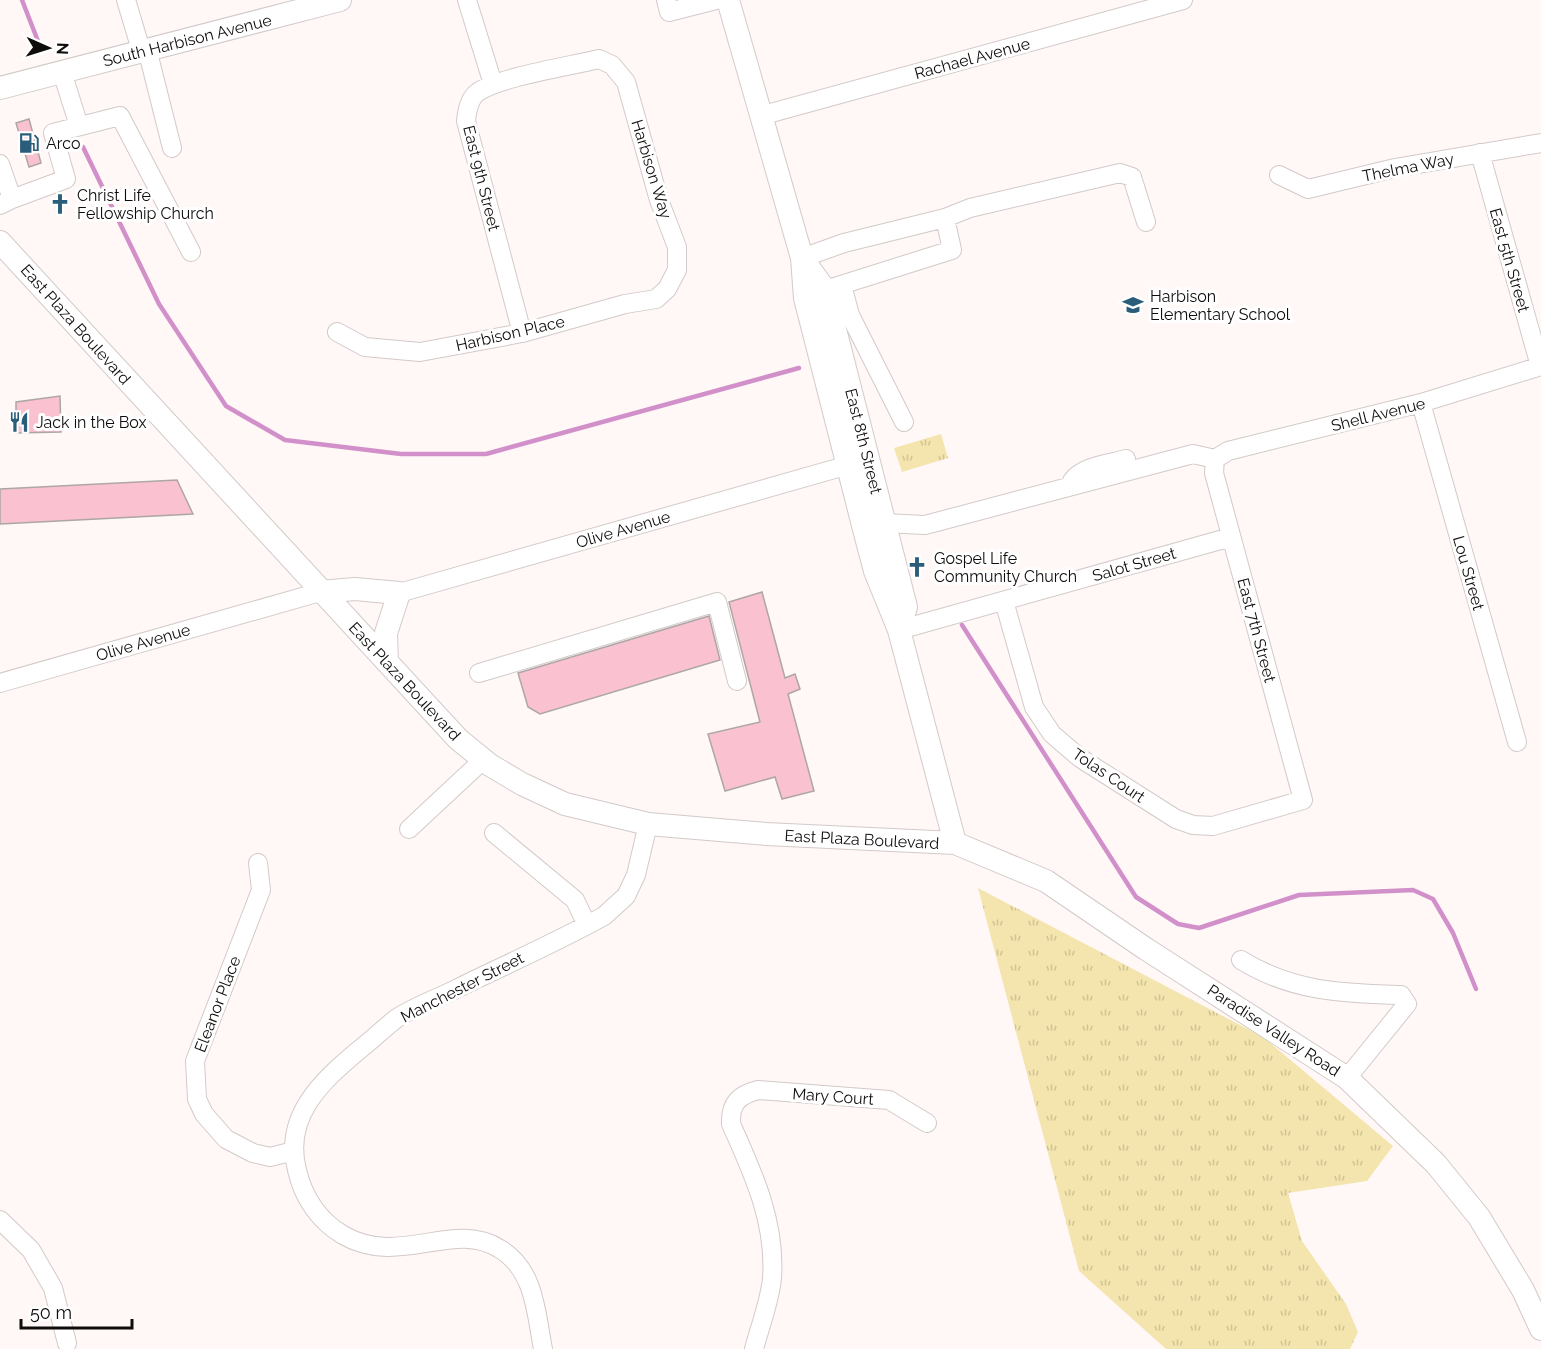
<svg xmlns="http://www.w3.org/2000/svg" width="1541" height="1349" font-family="Raleway,sans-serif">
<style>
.grass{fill:url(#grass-tufts)}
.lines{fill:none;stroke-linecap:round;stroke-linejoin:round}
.stream{stroke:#d290cb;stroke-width:4.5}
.building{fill:#fac1d0;stroke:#ada6a7;stroke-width:1.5}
.minor-casing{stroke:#d2cac8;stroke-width:20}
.major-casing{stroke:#d2cac8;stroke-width:24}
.minor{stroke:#fff;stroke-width:18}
.major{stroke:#fff;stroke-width:22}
.labels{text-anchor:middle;stroke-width:6;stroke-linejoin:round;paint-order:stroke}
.street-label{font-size:16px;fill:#0f0d0c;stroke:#fff}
.poi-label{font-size:16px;fill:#0f0d0c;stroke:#fff;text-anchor:start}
</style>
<defs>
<pattern id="grass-tufts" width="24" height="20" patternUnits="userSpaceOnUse" patternTransform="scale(1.5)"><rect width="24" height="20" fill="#f4e5ae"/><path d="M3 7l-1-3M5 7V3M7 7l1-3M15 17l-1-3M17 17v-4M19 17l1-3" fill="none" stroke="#d0c394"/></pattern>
</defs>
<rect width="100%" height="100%" fill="#fff8f7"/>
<path class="grass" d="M941 434 948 458 902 472 894 448Z
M978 888 1263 1037 1393 1146 1367 1181 1288 1193 1302 1241 1346 1304 1358 1332 1350 1349H1166L1079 1271Z"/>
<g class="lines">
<path class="stream" d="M22 0 41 49
M83 147 159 304 226 406 285 440 401 454H486L799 368
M962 625 1136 897 1178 924 1199 928 1299 895 1413 890 1433 899 1453 933 1476 989"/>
</g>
<path class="building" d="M29 119 41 163 29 167 16 123Z
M60 396 61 432 16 433V402Z
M177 480 193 514 0 524V489Z
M762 592 785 678 795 674 800 689 788 694 814 791 782 799 775 777 725 791 708 734 760 722 729 602Z
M709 616 720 660 540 714 528 707 518 673Z"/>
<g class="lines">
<g class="minor-casing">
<path id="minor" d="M126 0 141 50
M467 0 493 84
M666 0 669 12 716 0
M147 49 172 148
M62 72 79 126
M760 116 1183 0
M1480 153 1540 366
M0 164 12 199 0 205
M1279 175 1308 189 1395 168 1541 143
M12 199 66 179 53 133 120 116 191 252
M802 258 844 243 945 218 970 208 1120 173 1132 177 1146 222
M842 285 850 315 904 422
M825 290 952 250 945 218
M337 332 365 347 420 352 522 333 625 304 656 299 667 289 677 270V247L659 200 626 82 612 65 599 59C571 66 499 77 478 92 469 98 467 112 466 121L522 333
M1421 403 1517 742
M1215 459 1228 451 1421 403 1541 366
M1072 481C1082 466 1109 464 1126 459
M884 523 925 525 1193 454 1215 459
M399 593 859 462
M1004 601 1034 707 1052 734 1080 758 1176 819 1193 825 1213 826 1303 800 1214 473 1215 459
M899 630 1231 537
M479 673 717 602 737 681
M0 683 320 592
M409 829 483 760
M494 833 575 900 587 925
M258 863 261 890 195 1061 197 1099 204 1114 226 1139 253 1153 270 1157 294 1151
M1241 960C1293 992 1341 993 1401 995L1407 1004 1347 1078
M0 1220 31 1250 53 1288 67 1343
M543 1349C536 1313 535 1270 500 1249 453 1219 400 1268 343 1235 319 1221 303 1197 297 1170 283 1116 322 1081 359 1050 372 1040 384 1028 397 1018 415 1006 439 998 458 988 507 964 557 942 604 916L626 896 636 875 648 824
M754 1349C760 1326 770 1301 772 1278 776 1222 753 1173 731 1124 730 1103 739 1095 758 1090L889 1100 927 1123"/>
</g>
<g class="major-casing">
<path id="major" d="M728 0 802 258 805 298 866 537 875 571 899 630 955 843
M0 88 340 0
M0 242 458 739 490 765 522 784 565 804 648 824 766 834 955 843 1046 881 1146 949 1347 1078 1436 1164 1479 1217 1523 1290 1541 1329
M802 258 825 290 906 607 899 630
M320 592 355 589 399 593 386 633 387 662"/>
</g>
<use href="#minor" class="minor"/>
<use href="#major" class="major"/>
</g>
<defs>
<g id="fuel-bare" transform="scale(1.62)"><path d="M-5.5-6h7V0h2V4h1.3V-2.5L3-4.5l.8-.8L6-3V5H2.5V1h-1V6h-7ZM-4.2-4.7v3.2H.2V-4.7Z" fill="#2a5d7a" stroke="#fff" stroke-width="2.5" paint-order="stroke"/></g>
<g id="church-bare" transform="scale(1.62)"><path d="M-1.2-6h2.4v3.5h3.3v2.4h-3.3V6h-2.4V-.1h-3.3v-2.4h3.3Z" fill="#2a5d7a" stroke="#fff" stroke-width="2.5" paint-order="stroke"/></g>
<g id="school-bare" transform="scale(1.62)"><path d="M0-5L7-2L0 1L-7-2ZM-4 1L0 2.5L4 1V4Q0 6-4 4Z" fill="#2a5d7a" stroke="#fff" stroke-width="2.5" paint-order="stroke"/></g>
<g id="restaurant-bare" transform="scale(1.62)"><path d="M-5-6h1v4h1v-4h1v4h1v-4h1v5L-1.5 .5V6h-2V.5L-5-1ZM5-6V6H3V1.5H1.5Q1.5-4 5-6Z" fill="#2a5d7a" stroke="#fff" stroke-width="2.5" paint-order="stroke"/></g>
</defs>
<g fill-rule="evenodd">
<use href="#fuel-bare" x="29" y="143"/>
<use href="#church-bare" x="60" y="204"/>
<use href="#school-bare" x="1133" y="305"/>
<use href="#restaurant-bare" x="19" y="422"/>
<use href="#church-bare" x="917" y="567"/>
</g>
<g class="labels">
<g class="street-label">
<text transform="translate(187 40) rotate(-14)" y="6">South Harbison Avenue</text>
<text transform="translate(972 58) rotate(-15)" y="6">Rachael Avenue</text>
<text transform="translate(1408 167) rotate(-11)" y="6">Thelma Way</text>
<text transform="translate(652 169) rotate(73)" y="6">Harbison Way</text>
<text transform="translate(482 178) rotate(76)" y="6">East 9th Street</text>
<text transform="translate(1510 260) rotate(74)" y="6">East 5th Street</text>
<text transform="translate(76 324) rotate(48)" y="6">East Plaza Boulevard</text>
<text transform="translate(510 333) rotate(-13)" y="6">Harbison Place</text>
<text transform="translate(1378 414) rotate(-14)" y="6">Shell Avenue</text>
<text transform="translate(864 441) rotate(76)" y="6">East 8th Street</text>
<text transform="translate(623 529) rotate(-16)" y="6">Olive Avenue</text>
<text transform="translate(1134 564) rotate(-16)" y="6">Salot Street</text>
<text transform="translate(1469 573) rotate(74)" y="6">Lou Street</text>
<text transform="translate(1257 630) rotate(75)" y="6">East 7th Street</text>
<text transform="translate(143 642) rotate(-16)" y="6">Olive Avenue</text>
<text transform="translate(405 681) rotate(47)" y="6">East Plaza Boulevard</text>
<text transform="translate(1109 775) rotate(34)" y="6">Tolas Court</text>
<text transform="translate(862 839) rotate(3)" y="6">East Plaza Boulevard</text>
<text transform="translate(462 987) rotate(-27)" y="6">Manchester Street</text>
<text transform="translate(217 1004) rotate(-69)" y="6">Eleanor Place</text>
<text transform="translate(1274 1030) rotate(33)" y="6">Paradise Valley Road</text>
<text transform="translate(833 1096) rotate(4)" y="6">Mary Court</text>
</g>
<g class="poi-label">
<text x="46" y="149">Arco</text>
<text x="77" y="201">Christ Life<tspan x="77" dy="18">Fellowship Church</tspan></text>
<text x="1150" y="302">Harbison<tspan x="1150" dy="18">Elementary School</tspan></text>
<text x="36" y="428">Jack in the Box</text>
<text x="934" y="564">Gospel Life<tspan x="934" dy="18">Community Church</tspan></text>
</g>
</g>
<g transform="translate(48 48) rotate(93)" stroke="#ffffff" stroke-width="4.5" paint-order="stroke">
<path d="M0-4.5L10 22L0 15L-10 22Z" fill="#0f0d0c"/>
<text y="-9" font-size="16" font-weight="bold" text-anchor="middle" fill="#0f0d0c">N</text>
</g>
<path d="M21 1319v9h111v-9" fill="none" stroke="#0f0d0c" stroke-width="3"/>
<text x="30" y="1319" font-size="18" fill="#0f0d0c" stroke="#ffffff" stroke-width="4.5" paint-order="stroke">50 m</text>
</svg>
